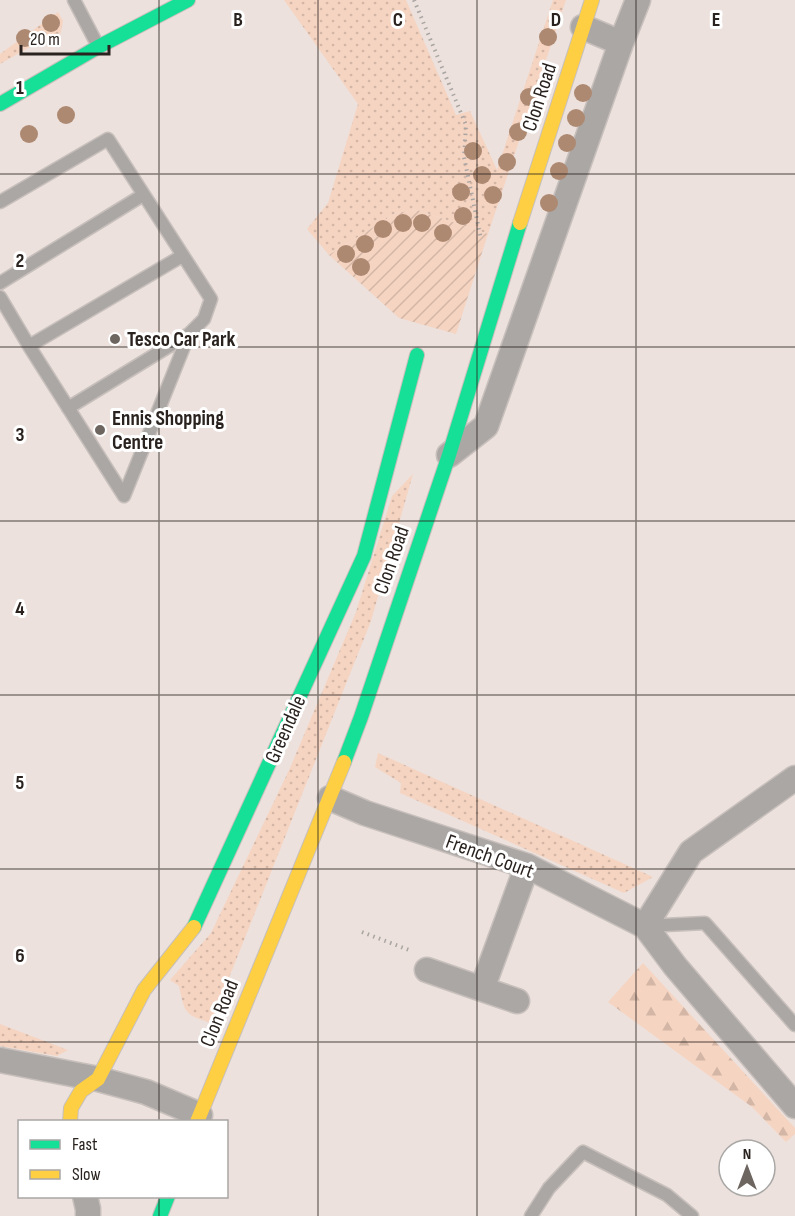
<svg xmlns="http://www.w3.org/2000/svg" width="795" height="1216" font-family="'Sofia Sans Condensed',sans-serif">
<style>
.grass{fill:url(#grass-dots)}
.forest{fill:url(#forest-firs)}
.garden{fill:url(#garden-furrows)}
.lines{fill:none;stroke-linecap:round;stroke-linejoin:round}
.lane-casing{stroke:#c7bfbb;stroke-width:15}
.street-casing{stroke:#c7bfbb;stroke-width:27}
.fast-casing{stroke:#c7bfbb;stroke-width:16}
.slow-casing{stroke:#c7bfbb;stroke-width:16}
.path{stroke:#a9a5a2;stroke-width:4;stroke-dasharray:1.5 4.5;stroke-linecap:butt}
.lane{stroke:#aba7a5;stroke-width:12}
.street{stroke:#aba7a5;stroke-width:24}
.fast{stroke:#16e098;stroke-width:14}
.slow{stroke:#ffcf43;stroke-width:14}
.tree{fill:#ae8972}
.grid{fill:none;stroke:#29221e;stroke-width:1.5;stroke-opacity:0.55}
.poi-dot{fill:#6d6560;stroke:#fff;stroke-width:2}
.labels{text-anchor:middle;stroke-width:6;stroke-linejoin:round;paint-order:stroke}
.street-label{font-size:21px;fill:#29221e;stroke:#fff}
.poi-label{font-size:21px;font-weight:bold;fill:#29221e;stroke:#fff;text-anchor:start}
.grid-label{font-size:20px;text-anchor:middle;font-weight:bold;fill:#29221e;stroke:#fff;stroke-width:6;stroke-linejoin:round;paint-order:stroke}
</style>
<defs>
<pattern id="grass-dots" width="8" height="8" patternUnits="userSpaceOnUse" patternTransform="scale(1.5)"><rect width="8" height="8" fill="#f6d4c2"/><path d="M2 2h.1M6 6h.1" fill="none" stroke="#d3b6a6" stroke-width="1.8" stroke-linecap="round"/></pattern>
<pattern id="forest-firs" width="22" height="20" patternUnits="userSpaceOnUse" patternTransform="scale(1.5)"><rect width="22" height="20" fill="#f6d4c2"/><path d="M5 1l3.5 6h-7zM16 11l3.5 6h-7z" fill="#d3b6a6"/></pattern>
<pattern id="garden-furrows" width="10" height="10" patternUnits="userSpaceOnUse" patternTransform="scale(1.5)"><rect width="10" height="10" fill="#f6d4c2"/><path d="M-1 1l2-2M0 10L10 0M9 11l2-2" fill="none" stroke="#d3b6a6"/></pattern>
</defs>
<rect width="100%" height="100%" fill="#ece1dc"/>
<path class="grass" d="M284 0H406L456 115 470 111 497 170 553 0H566L488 234 417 210 396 213 329 255 307 229 328 203 358 104Z
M58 12 63 21 61 32 50 49 44 39 0 64V54Z
M413 474 371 621 211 1023C184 1014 185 1014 179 986L170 980 211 933 290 768 356 612 392 496Z
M378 753 653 877 624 893 400 793 401 783 375 767Z
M0 1024 68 1050 57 1056 0 1046Z"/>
<path class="forest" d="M643 963 795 1128V1134L786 1142 752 1107 608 1002Z"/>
<path class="garden" d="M417 210 488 234 456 334 399 318 329 255 396 213Z"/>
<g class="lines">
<g class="lane-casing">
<path id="lane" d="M74 0 98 46
M0 202 108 139 211 299 204 319 189 334 124 496 29 346 0 297
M0 283 143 195
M29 346 182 256
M68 408 189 334
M645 926 705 923 795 1025
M531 1216 549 1188 583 1152 667 1195 692 1216"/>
</g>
<g class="street-casing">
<path id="street" d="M583 27 621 43
M449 455 486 426 621 43 638 0
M795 778 691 852 645 926 675 966 795 1106
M330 798 365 813 527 866 645 926
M427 970 482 989 527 866
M482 989 517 1001
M0 1060 98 1079 146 1092 200 1115
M85 1196 88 1209V1216"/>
</g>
<g class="fast-casing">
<path id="fast" d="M0 104 98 47 188 0
M344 762 361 717 449 455 520 223
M194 927 364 556 417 355
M160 1216 168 1196"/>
</g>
<g class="slow-casing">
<path id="slow" d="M520 223 592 0
M70 1122 71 1108 81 1091 98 1079 144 990 194 927
M197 1122 344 762"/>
</g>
<path class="path" d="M414 0 466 125 464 157 481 239
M362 932 409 950"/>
<use href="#lane" class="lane"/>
<use href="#street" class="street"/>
<use href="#fast" class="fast"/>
<use href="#slow" class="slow"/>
</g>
<g class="tree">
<circle cx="51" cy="23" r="9"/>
<circle cx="548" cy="37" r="9"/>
<circle cx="25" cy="38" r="9"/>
<circle cx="583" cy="93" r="9"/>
<circle cx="529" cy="97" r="9"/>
<circle cx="66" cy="115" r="9"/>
<circle cx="576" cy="118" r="9"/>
<circle cx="518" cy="132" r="9"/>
<circle cx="29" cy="134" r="9"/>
<circle cx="567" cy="143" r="9"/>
<circle cx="473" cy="151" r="9"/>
<circle cx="507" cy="162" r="9"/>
<circle cx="559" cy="171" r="9"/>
<circle cx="482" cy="175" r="9"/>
<circle cx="461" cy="192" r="9"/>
<circle cx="493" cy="195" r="9"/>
<circle cx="549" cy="203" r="9"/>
<circle cx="463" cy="216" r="9"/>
<circle cx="403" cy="223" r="9"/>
<circle cx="422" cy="223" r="9"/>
<circle cx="383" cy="229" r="9"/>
<circle cx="443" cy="233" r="9"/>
<circle cx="365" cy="244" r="9"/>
<circle cx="346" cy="254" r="9"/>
<circle cx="361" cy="267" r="9"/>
</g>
<path class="grid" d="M159 0V1122M318 0V1216M477 0V1216M636 0V1216M0 174H795M0 347H795M0 521H795M0 695H795M0 869H795M0 1042H795M159 1196V1216"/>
<g class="poi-dot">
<circle cx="115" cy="339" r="6"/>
<circle cx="100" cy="430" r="6"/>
</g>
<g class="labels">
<g class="street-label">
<text transform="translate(539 97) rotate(-72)" y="7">Clon Road</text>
<text transform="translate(391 560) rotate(-71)" y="7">Clon Road</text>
<text transform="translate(285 729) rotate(-66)" y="7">Greendale</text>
<text transform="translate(490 856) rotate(20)" y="7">French Court</text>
<text transform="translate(219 1013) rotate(-68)" y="7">Clon Road</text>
</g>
<g class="poi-label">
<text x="127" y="346">Tesco Car Park</text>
<text x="112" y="425">Ennis Shopping<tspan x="112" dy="24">Centre</tspan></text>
</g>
</g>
<g class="grid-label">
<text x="238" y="26">B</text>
<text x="398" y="26">C</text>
<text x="556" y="26">D</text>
<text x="716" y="26">E</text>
<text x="20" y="94">1</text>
<text x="20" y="267">2</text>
<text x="20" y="441">3</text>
<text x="20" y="615">4</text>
<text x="20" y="789">5</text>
<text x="20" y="962">6</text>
</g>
<rect x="18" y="1120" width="210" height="78" fill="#ffffff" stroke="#a9a7a5" stroke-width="1.5"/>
<rect x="30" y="1140" width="30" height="9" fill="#16e098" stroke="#a9a7a5" stroke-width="1.5"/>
<text x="72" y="1150" font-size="18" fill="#29221e">Fast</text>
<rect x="30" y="1170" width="30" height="9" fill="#ffcf43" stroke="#a9a7a5" stroke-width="1.5"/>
<text x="72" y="1180" font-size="18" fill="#29221e">Slow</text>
<g transform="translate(747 1168)"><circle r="28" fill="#ffffff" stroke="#a9a7a5" stroke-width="1.5"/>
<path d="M0-4.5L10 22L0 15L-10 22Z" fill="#6d6560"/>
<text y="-9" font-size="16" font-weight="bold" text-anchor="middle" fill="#29221e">N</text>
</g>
<path d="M21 45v9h88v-9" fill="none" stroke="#29221e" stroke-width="3"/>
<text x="30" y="45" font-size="18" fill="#29221e" stroke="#ffffff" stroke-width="4.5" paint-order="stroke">20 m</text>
</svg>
